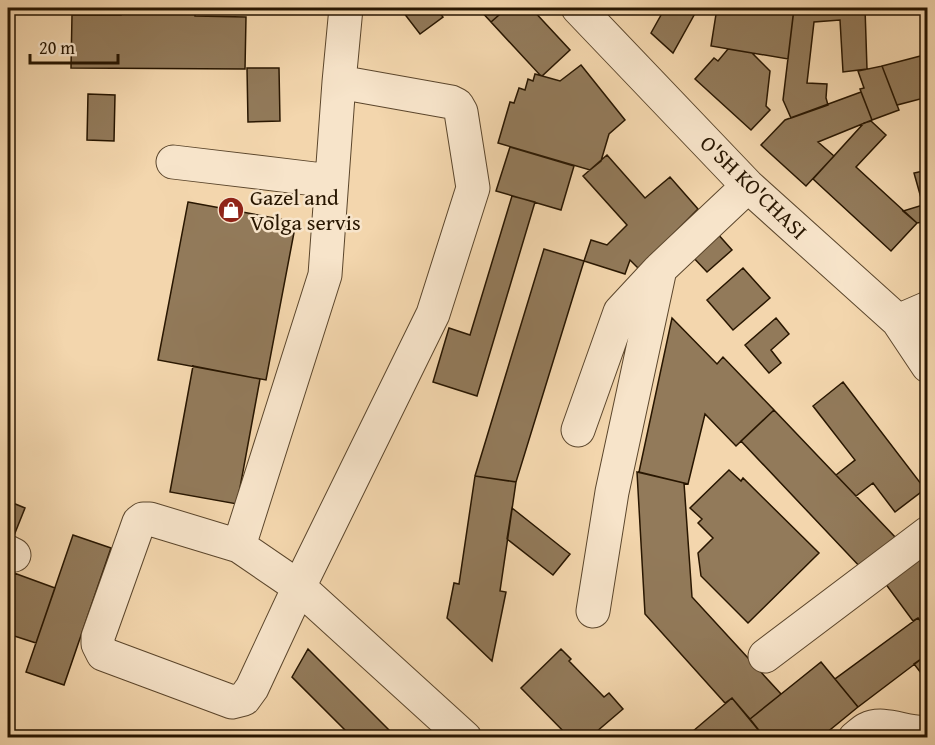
<svg xmlns="http://www.w3.org/2000/svg" width="935" height="745" font-family="'Gentium Book Plus',serif">
<style>
.building{fill:#927a5a;stroke:#281601;stroke-width:1.5}
.lines{fill:none;stroke-linecap:round;stroke-linejoin:round}
.minor-casing{stroke:#5b462c;stroke-width:35}
.minor{stroke:#f7e4ca;stroke-width:33}
.labels{text-anchor:middle;stroke-width:5;stroke-linejoin:round;paint-order:stroke}
.street-label{font-size:22px;fill:#281601;stroke:#f7e4ca}
.poi-label{font-size:22px;fill:#281601;stroke:#f7e4ca;text-anchor:start}
</style>
<rect width="100%" height="100%" fill="#f3d6ad"/>
<filter id="stains"><feTurbulence type="fractalNoise" baseFrequency=".00333" numOctaves="4"/><feColorMatrix values="0 0 0 0 .2 0 0 0 0 .09 0 0 0 0 .02 0 0 0 .5 -.17"/></filter>
<radialGradient id="worn" r=".72"><stop offset=".6" stop-color="#630" stop-opacity="0"/><stop offset="1" stop-color="#630" stop-opacity=".3"/></radialGradient>
<path class="building" d="M121 8H195V16L246 17 245 69 71 68 72 15H121Z
M400 8H436L443 17 420 34Z
M478 8H507L491 22Z
M507 8H531L570 50 542 76 540 75 491 22Z
M665 8H698L673 53 651 33Z
M717 8H783L794 9 788 59 711 46Z
M794 8H865L867 69 843 72 840 20 814 22 807 83 827 84 826 98 828 105 791 118 783 100Z
M728 49 752 53 770 71 766 106 770 110 751 130 695 79 714 58 718 61Z
M928 54V97L897 105 882 66Z
M581 65 625 120 609 134 601 161 590 170 498 143 510 102 514 103 519 88 525 90 528 79 533 81 535 74 560 81Z
M882 66 899 110 872 120 860 89 864 88 858 71Z
M247 68H279L280 121 248 122Z
M861 92 872 120 818 142 834 156 806 186 761 145 785 120Z
M88 94 115 95 114 141 87 140Z
M871 121 886 135 856 167 917 223 891 251 813 179 864 123Z
M510 147 574 166 561 210 496 191Z
M607 155 645 198 670 177 698 209 639 269 630 260 625 274 584 261 591 240 607 245 627 225 583 176Z
M928 170V221L917 223 903 211 923 205 914 173Z
M512 196 535 202 477 396 433 382 449 328 470 335Z
M188 202 296 222 266 380 158 360Z
M716 232 732 250 707 272 690 254Z
M544 249 584 261 516 482 475 476Z
M743 268 770 298 733 330 707 300Z
M672 318 717 364 723 357 774 410 736 446 705 414 688 484 639 472Z
M776 318 789 334 771 350 781 363 769 373 745 345Z
M193 366 260 379 237 504 170 492Z
M843 382 925 489 895 512 873 483 856 496 836 475 855 460 813 406Z
M774 410 896 538 863 570 741 441Z
M729 470 741 481 743 478 819 553 748 623 701 576 698 553 713 538 698 523 702 519 690 508Z
M637 472 684 483 692 597 781 694 750 719 732 698 725 703 645 614Z
M475 476 516 482 500 591 506 592 492 661 447 618 454 583 459 584Z
M8 501 25 508 9 548 8 547Z
M512 508 570 554 553 575 507 539Z
M73 535 111 548 64 685 26 672Z
M928 545V631L918 618 913 621 882 579Z
M14 573 55 588 36 643 8 634V591Z
M918 618 928 631V654L858 707 835 679Z
M308 649 397 738H353L292 677Z
M561 649 571 659 569 661 604 697 609 693 623 709 589 738H570L521 688Z
M928 654V682L914 664Z
M821 662 858 707 820 738H765L750 719Z
M732 698 765 738H686V737Z"/>
<g class="lines">
<g class="minor-casing">
<path id="minor" d="M346 8 339 82 451 102 457 105 461 112 473 188 433 314 299 587 252 688 244 699 232 702 103 654 98 644V637L139 522 143 519H150L239 546 299 587 465 738
M578 8 748 186 898 321 928 366
M173 162 331 181
M898 321 928 308
M578 430 620 312 659 270
M239 546 325 275 339 82
M8 552 14 555
M593 611 612 492 660 269 748 186
M765 656 928 533
M855 738C859 735 863 731 867 729 884 720 909 735 928 732"/>
</g>
<use href="#minor" class="minor"/>
</g>
<defs>
<g id="shop-disc" transform="scale(1.35)"><circle r="9.5" fill="#8f2418" stroke="#f7e4ca"/><path d="M-5-2.5h2.3a2.7 3.5 0 0 1 5.4 0H5L5.5 6h-11ZM-1.5-2.5h3a1.5 2.3 0 0 0-3 0Z" fill="#fff"/></g>
</defs>
<g fill-rule="evenodd">
<use href="#shop-disc" x="231" y="210"/>
</g>
<g class="labels">
<g class="street-label">
<text transform="translate(754 187) rotate(44)" y="8">O'SH KO'CHASI</text>
</g>
<g class="poi-label">
<text x="250" y="205">Gazel and<tspan x="250" dy="25">Volga servis</tspan></text>
</g>
</g>
<rect width="935" height="745" fill="none" stroke="#f3d6ad" stroke-width="30"/>
<rect x="9" y="9" width="917" height="727" fill="none" stroke="#281601" stroke-width="3"/>
<rect x="15" y="15" width="905" height="715" fill="none" stroke="#281601" stroke-width="1.5"/>
<path d="M30 54v9h88v-9" fill="none" stroke="#281601" stroke-width="3"/>
<text x="39" y="54" font-size="18" fill="#281601" stroke="#f7e4ca" stroke-width="4.5" paint-order="stroke">20 m</text>
<rect width="100%" height="100%" filter="url(#stains)"/>
<rect width="100%" height="100%" fill="url(#worn)"/>
</svg>
